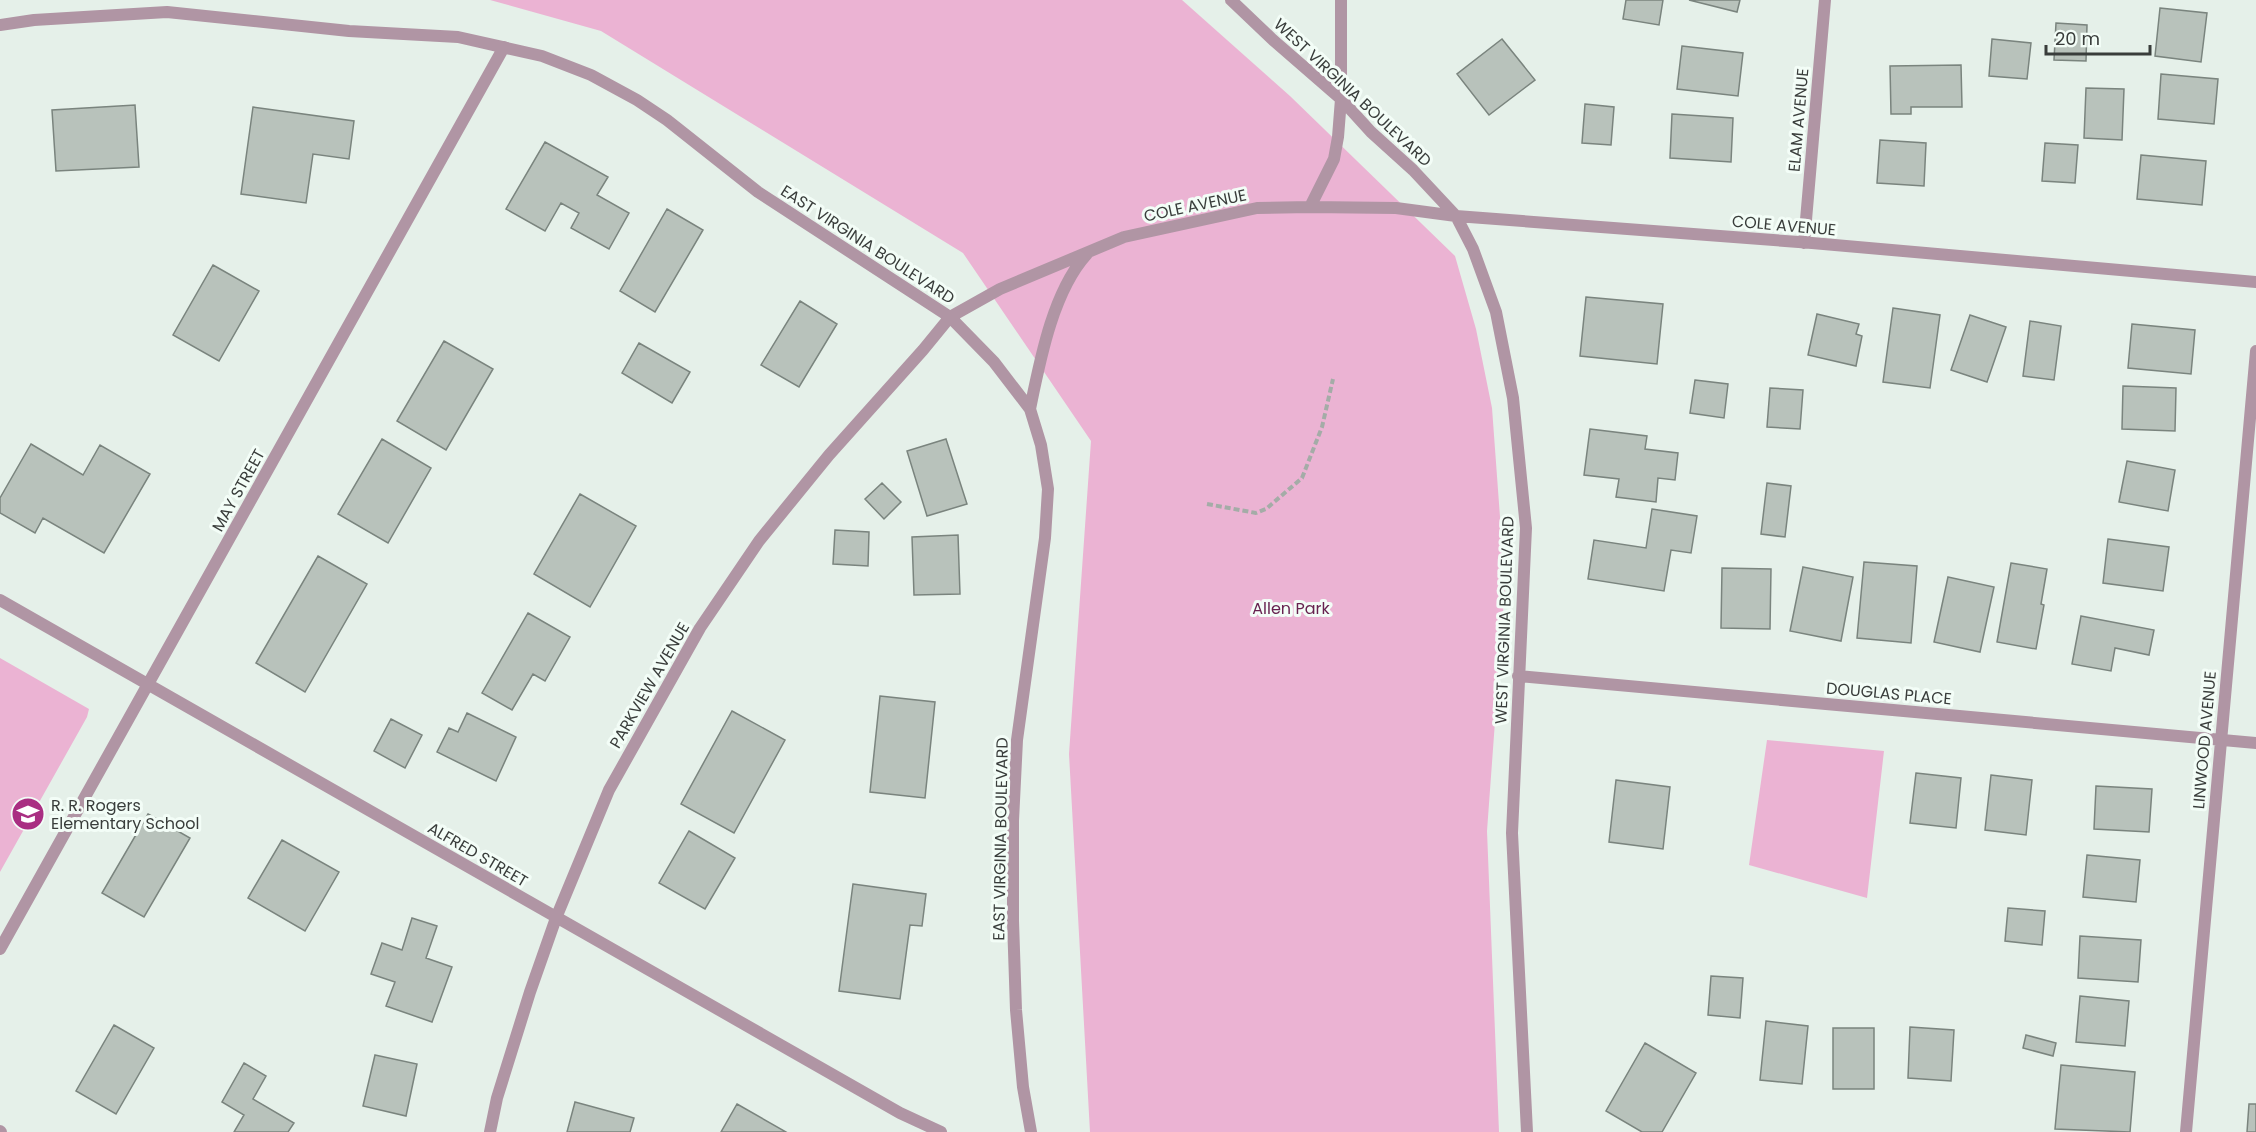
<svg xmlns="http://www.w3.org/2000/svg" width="2256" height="1132" font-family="Poppins,sans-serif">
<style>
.green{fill:#ebb3d3}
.building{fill:#b8c2bb;stroke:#7a847e;stroke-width:1.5}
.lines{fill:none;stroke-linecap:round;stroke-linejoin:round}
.path{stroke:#a4aca7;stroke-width:4;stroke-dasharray:6 3;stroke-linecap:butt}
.street{stroke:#b095a4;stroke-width:12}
.labels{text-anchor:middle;stroke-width:6;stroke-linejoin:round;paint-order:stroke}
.street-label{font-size:16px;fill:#393d3b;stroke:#f3fdf7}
.park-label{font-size:16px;fill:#67214f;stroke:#f3fdf7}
.poi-label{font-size:16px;fill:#393d3b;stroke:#f3fdf7;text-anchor:start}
</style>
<rect width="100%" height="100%" fill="#e5f0e9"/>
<path class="green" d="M490 0H1182L1290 96 1455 256 1476 329 1492 408 1505 585 1487 831 1499 1132H1090L1069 754 1091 441 963 253 601 31Z
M0 658 89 709 87 717 0 872Z
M1767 740 1884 751 1867 898 1749 865Z"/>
<path class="building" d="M1626 0H1663L1659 25 1623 19Z
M1689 0H1740L1737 12Z
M2160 8 2207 13 2201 62 2155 56Z
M2056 23 2087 25 2086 61 2054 60Z
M1502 39 1535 80 1489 115 1457 74Z
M1992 39 2031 43 2027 79 1989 76Z
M1682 46 1743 53 1738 96 1677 89Z
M1961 65 1962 107H1911V114H1891L1890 66Z
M2161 74 2218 79 2214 124 2158 119Z
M2086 88 2124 89 2122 140 2084 138Z
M1585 104 1614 107 1611 145 1582 143Z
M135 105 139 167 56 171 52 110Z
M253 107 354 121 349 159 313 154 306 203 241 194Z
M1672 114 1733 118 1731 162 1670 158Z
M1880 140 1926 143 1924 186 1877 183Z
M545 142 608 177 597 195 629 213 609 249 571 228 579 213 561 203 545 231 506 209Z
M2045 143 2078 145 2075 183 2042 181Z
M2141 155 2206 161 2202 205 2137 199Z
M667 209 703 230 655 312 620 291Z
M213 265 259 291 219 361 173 335Z
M1586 297 1663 304 1657 364 1580 356Z
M800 301 837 324 799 387 761 365Z
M1893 308 1940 315 1930 388 1883 382Z
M1817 314 1859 324 1856 334 1862 336 1856 366 1808 355Z
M1970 315 2006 327 1987 382 1951 370Z
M2030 321 2061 326 2054 380 2023 376Z
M2132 324 2195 330 2191 374 2128 368Z
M444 341 493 369 446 450 397 421Z
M639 343 690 372 672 403 622 373Z
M1695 380 1728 384 1724 418 1690 413Z
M2123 386 2176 388 2175 431 2122 429Z
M1770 388 1803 390 1800 429 1767 427Z
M1590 429 1647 436 1645 449 1678 453 1675 480 1658 478 1656 502 1616 497 1619 479 1584 475Z
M382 439 431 468 388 543 338 514Z
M946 439 967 504 927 516 907 451Z
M31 444 83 475 100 445 150 474 104 553 43 518 35 533 0 513V498Z
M2127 461 2175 470 2168 511 2119 502Z
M882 483 901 502 884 519 865 499Z
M1767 483 1791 486 1785 537 1761 534Z
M580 494 636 526 590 607 534 574Z
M1652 509 1697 516 1691 553 1671 550 1664 591 1588 579 1594 540 1646 548Z
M835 530 869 532 868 566 833 564Z
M958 535 960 594 914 595 912 537Z
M2108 539 2169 547 2163 591 2103 583Z
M318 556 367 584 305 692 256 663Z
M1864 562 1917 566 1911 643 1857 638Z
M2011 563 2047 569 2041 604 2044 605 2036 649 1997 642Z
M1803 567 1853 577 1841 641 1790 631Z
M1722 568 1771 569 1770 629 1721 628Z
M1948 577 1994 587 1980 652 1934 642Z
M528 613 570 637 545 681 533 674 512 710 482 693Z
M2081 616 2154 630 2149 655 2115 648 2111 671 2072 664Z
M880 696 935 702 925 798 870 792Z
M732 711 785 740 734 833 681 804Z
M467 713 516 737 496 781 437 752 449 728 458 732Z
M391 719 422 735 405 768 374 751Z
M1916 773 1961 778 1956 828 1910 823Z
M1991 775 2032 780 2026 835 1985 830Z
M1616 780 1670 787 1663 849 1609 842Z
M2096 786 2152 789 2149 832 2094 829Z
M148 814 190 838 144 917 102 893Z
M689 831 735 858 705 909 659 883Z
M282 840 339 872 305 931 248 898Z
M2087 855 2140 860 2136 902 2083 897Z
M853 884 926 894 922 926 910 925 900 999 839 991Z
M2008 908 2045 911 2042 945 2005 941Z
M412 918 437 926 426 958 452 967 432 1022 386 1006 395 982 371 974 382 943 402 950Z
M2080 936 2141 940 2138 982 2078 978Z
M1711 976 1743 978 1740 1018 1708 1015Z
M2080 996 2129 1001 2125 1046 2076 1042Z
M1766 1021 1808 1026 1802 1084 1760 1080Z
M114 1025 154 1048 116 1114 76 1091Z
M1910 1027 1954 1030 1951 1081 1908 1078Z
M1833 1028H1874V1089H1833Z
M2026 1035 2056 1043 2053 1056 2023 1048Z
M1645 1043 1696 1073 1662 1132H1642L1606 1111Z
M375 1055 417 1064 406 1116 363 1106Z
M244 1063 266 1076 253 1099 294 1123 288 1132H234L244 1115 222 1102Z
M2061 1065 2135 1072 2130 1132 2055 1129Z
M575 1102 634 1118 630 1132H567Z
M737 1104 786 1132H721Z
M2249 1104H2256V1132H2247Z"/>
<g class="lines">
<path class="path" d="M1207 504 1256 513 1266 509 1302 478 1322 427 1333 379"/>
<path class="street" d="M1231 0 1273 40 1341 99 1371 132 1413 170 1456 216 1473 249 1496 312 1513 398 1526 528 1512 833 1527 1132
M0 25 34 20 167 12 349 31 458 37 542 56 591 75 637 100 667 120 758 192 950 317 994 362 1030 409 1041 445 1048 489 1045 538 1017 740 1013 821V921L1016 1010 1023 1087 1031 1132
M1310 207 1334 159 1338 137 1341 99V0
M1804 243 1825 0
M1030 409C1040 360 1053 291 1087 254
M0 600 900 1113 941 1132
M1518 676 2256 743
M0 949 504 47
M0 1131 1 1132
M490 1132 497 1098 530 992 556 918 609 790 700 628 759 541 829 455 923 350 950 317 1000 289 1124 237 1257 208 1310 207 1396 208 1456 216 1812 243 2256 282
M2186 1132 2256 351"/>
</g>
<defs>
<g id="school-disc" transform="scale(1.725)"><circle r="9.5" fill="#a92e82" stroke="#f3fdf7"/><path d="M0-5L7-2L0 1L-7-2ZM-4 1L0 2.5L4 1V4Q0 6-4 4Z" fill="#fff"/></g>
</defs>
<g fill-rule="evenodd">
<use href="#school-disc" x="28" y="814"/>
</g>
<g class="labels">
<g class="street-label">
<text transform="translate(1353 92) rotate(43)" y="6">WEST VIRGINIA BOULEVARD</text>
<text transform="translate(1798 120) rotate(-85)" y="6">ELAM AVENUE</text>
<text transform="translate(1195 205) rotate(-12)" y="6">COLE AVENUE</text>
<text transform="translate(1784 225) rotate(5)" y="6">COLE AVENUE</text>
<text transform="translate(868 244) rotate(33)" y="6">EAST VIRGINIA BOULEVARD</text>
<text transform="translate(238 490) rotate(-61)" y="6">MAY STREET</text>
<text transform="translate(1504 620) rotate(-88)" y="6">WEST VIRGINIA BOULEVARD</text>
<text transform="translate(649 685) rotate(-60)" y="6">PARKVIEW AVENUE</text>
<text transform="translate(1889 693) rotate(5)" y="6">DOUGLAS PLACE</text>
<text transform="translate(2204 740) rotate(-85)" y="6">LINWOOD AVENUE</text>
<text transform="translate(1000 839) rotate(-89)" y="6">EAST VIRGINIA BOULEVARD</text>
<text transform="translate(478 854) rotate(30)" y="6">ALFRED STREET</text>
</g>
<g class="park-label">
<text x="1291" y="614">Allen Park</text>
</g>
<g class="poi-label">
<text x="51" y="811">R. R. Rogers<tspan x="51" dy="18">Elementary School</tspan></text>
</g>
</g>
<path d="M2046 45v9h104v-9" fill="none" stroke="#393d3b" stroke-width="3"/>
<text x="2055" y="45" font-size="18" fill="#393d3b" stroke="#f3fdf7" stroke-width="4.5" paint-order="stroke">20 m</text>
</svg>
